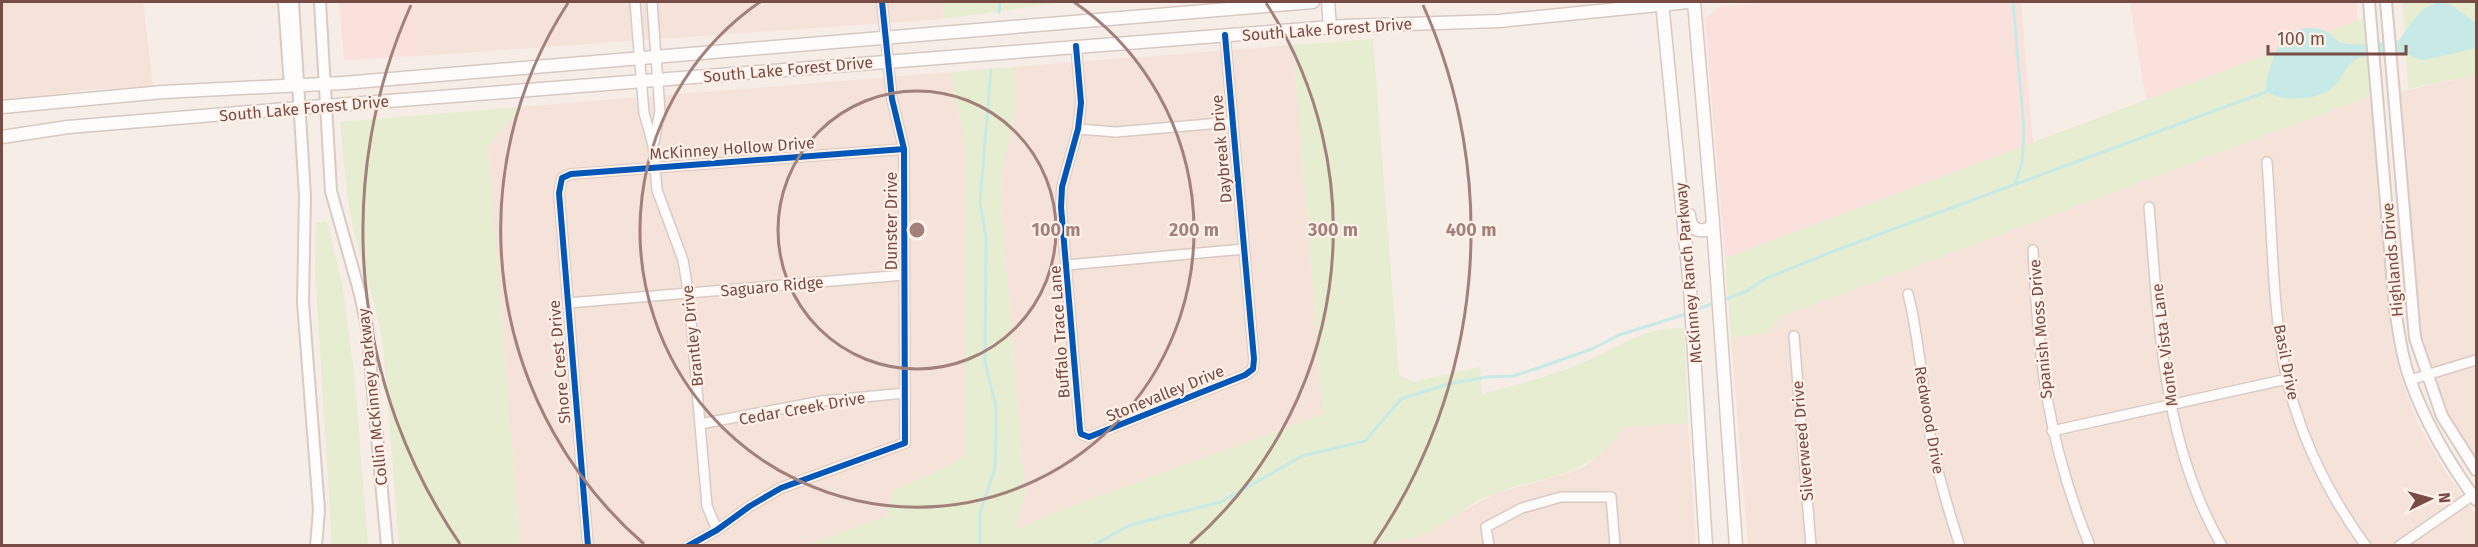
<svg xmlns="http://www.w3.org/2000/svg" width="2478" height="547" font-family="'Fira Sans',sans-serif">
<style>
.residential{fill:#f5e2d8}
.commercial{fill:#fbe1dc}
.green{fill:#e7edd0}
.water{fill:#c7eae6}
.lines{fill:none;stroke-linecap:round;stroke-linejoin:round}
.stream{stroke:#c7eae6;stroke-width:3}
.minor-casing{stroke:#d8cac5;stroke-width:12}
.tertiary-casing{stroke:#d8cac5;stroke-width:14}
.secondary-casing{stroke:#d8c8c3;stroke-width:15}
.minor{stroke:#fefcfb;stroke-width:9}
.tertiary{stroke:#fefcfb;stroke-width:10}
.secondary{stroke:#fefcfb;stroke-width:12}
.cycleway-casing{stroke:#fff1e8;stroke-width:10}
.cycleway{stroke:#0057b8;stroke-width:6}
.ring{fill:none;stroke:#a2817b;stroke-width:3}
.labels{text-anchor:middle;stroke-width:4.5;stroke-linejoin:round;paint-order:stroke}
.street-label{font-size:16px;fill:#774c45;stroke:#fff1e8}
.centre{fill:#a2817b;stroke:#fff1e8;stroke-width:3}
.ring-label{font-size:18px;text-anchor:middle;font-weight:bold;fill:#a2817b;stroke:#fff1e8;stroke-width:4.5;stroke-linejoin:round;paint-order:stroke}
</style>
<rect width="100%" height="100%" fill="#f7ede7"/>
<path class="residential" d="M2 2H143L153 86 85 90 2 101Z
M413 2H944L943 19 417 56Z
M1293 45 1323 414 1053 513 1015 530 1025 494 1001 203 1002 173 1016 105 1014 67Z
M952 72 953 91 964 135 966 165V454L948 466 892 491 887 516 806 545H520L488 147 520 107Z
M2476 75V460L2449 422 2423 350 2417 310 2400 92Z
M2371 96 2393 347 2401 378 2418 424 2445 471 2476 515V545H1748L1731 339 1770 332 1780 317Z
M1688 423 1696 545 1329 546 1413 538 1496 493 1566 474 1586 466 1603 451 1624 427Z"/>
<path class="commercial" d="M339 2H413L417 56 344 60Z
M1771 2H2021L2033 143 1725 258 1705 19 1719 7Z
M2130 2H2356L2358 21 2146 100Z"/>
<path class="green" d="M944 2H1064L943 19Z
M2403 2H2476V75L2408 89Z
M2364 18 2371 96 1780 317 1770 332 1731 339 1725 258Z
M1373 39 1399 375 1414 382 1480 367 1482 394C1516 385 1552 376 1584 362 1621 346 1641 328 1684 328L1688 423 1624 427C1582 486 1541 472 1484 498 1460 509 1442 529 1416 537 1393 544 1355 543 1329 546L806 545 887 516 892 491 948 466 966 454V165L964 135 953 91 952 72 1014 67 1016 105 1002 173 1001 203 1025 494 1015 530 1053 513 1323 414 1293 45Z
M520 107 488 147 520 545H399L383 344C377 307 364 273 355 237 346 199 344 161 340 122Z
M327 221 343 289 355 381 368 545H332L315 272 316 223Z"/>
<path class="water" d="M2440 2 2450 4 2476 23V48L2425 60C2415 60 2409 53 2399 52 2389 51 2372 55 2362 57 2345 61 2343 81 2330 90 2316 100 2274 104 2265 88 2271 64 2276 30 2306 28 2312 28 2319 28 2325 31 2330 33 2334 39 2339 42 2357 48 2380 42 2399 40 2412 24 2418 7 2440 2Z"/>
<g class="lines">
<path class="stream" d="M2013 2 2024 130 2022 163 2015 184
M999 12 1000 2
M1723 300 1745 292 1765 279 1834 251 2271 90
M1695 310 1714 303
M980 546V513L995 468 996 433V406L985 363 986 236 980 203 991 70
M1092 546 1130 525 1221 502 1302 456 1365 441 1401 399 1448 384 1487 377 1513 376 1538 368 1592 349 1619 335 1689 313"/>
<g class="minor-casing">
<path id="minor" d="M635 2 644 113 653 145 657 190 683 260 689 297 707 506 717 530
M652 2 660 111 654 142
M1076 46 1081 103 1078 129 1062 187 1061 207 1080 430 1081 434 1089 437 1245 375 1253 369 1254 359 1225 35
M1078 129 1116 132 1232 122
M2267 162C2272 226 2272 291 2282 354 2293 423 2325 490 2366 546
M2149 207C2159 323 2162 442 2222 546
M2033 250C2038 358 2048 445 2090 546
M1067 265 1244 249
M1908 294C1920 340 1922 388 1930 435 1937 472 1948 509 1960 546
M568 303 904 275
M1794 336 1811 546
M2410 380 2476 360
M700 424 822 401 905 393
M2052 431 2287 379
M588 546 559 193 562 178 571 174 904 149
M688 546 717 530 750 506 781 488 905 443 904 149 892 99 882 2
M1489 546 1486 527 1522 508 1561 497H1611L1615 546
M2399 546 2476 493"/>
</g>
<g class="tertiary-casing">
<path id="tertiary" d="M284 2 290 86
M293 2 305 196 303 302 319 510 316 546
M320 2 331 191 360 294 367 327 387 546
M2369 2 2395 309C2399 333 2402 359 2411 382 2426 424 2450 464 2476 500
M2386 2 2415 338 2442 416 2476 470"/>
</g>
<g class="secondary-casing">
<path id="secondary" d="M1328 2 1330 27
M1662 2 1690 288 1706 546
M1694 2 1713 223 1736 546
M2 107 163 92 343 83 1313 2
M2 137 68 127 299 108 1345 26 1499 21 1688 2
M1689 215C1690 227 1696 233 1709 229L1713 223"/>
</g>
<use href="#minor" class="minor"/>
<use href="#tertiary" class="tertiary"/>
<use href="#secondary" class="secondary"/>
<g class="cycleway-casing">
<path id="cycleway" d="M1076 46 1081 103 1078 129 1062 187 1061 207 1080 430 1081 434 1089 437 1245 375 1253 369 1254 359 1225 35
M588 546 559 193 562 178 571 174 904 149
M688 546 717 530 750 506 781 488 905 443 904 149 892 99 882 2"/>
</g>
<use href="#cycleway" class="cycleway"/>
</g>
<g class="ring">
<circle cx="917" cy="230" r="139"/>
<path d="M1074 2A277 277 0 1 1 760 2"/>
<path d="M644 544A416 416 0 0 1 568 3M1266 3A416 416 0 0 1 1190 544"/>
<path d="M460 544A554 554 0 0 1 411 5M1423 5A554 554 0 0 1 1374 544"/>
</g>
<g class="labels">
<g class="street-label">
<text transform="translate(1327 29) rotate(-4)" y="6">South Lake Forest Drive</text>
<text transform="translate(788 69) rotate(-5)" y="6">South Lake Forest Drive</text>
<text transform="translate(304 108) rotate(-5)" y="6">South Lake Forest Drive</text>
<text transform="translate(732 148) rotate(-4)" y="6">McKinney Hollow Drive</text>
<text transform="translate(1221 149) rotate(-95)" y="6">Daybreak Drive</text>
<text transform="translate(891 221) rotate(-90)" y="6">Dunster Drive</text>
<text transform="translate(2392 260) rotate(-95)" y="6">Highlands Drive</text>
<text transform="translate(1688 273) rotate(-95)" y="6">McKinney Ranch Parkway</text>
<text transform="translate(772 286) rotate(-5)" y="6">Saguaro Ridge</text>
<text transform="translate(2040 329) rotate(-95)" y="6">Spanish Moss Drive</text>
<text transform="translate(1059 332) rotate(-94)" y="6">Buffalo Trace Lane</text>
<text transform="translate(692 336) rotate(-96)" y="6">Brantley Drive</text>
<text transform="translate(2164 345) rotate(-97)" y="6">Monte Vista Lane</text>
<text transform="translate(559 362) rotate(-95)" y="6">Shore Crest Drive</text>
<text transform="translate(2287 362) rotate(79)" y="6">Basil Drive</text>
<text transform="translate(1165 393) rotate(-22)" y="6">Stonevalley Drive</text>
<text transform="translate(372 397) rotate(-96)" y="6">Collin McKinney Parkway</text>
<text transform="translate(802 408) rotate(-10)" y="6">Cedar Creek Drive</text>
<text transform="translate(1930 420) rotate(80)" y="6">Redwood Drive</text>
<text transform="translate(1802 441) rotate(-95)" y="6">Silverweed Drive</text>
</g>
</g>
<circle cx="917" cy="230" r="9" class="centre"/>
<g class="ring-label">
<text x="1056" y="236">100 m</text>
<text x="1194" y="236">200 m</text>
<text x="1333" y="236">300 m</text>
<text x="1471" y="236">400 m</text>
</g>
<rect width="2478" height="547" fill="none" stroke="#774c45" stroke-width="6"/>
<g transform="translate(2430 499) rotate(85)" stroke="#fff1e8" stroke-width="4.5" paint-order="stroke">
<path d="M0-4.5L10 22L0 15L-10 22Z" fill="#774c45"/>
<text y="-9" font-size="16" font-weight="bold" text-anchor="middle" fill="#774c45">N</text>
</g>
<path d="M2268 45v9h138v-9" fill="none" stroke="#774c45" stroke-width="3"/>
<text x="2277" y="45" font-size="18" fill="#774c45" stroke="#fff1e8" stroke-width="4.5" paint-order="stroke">100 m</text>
</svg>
